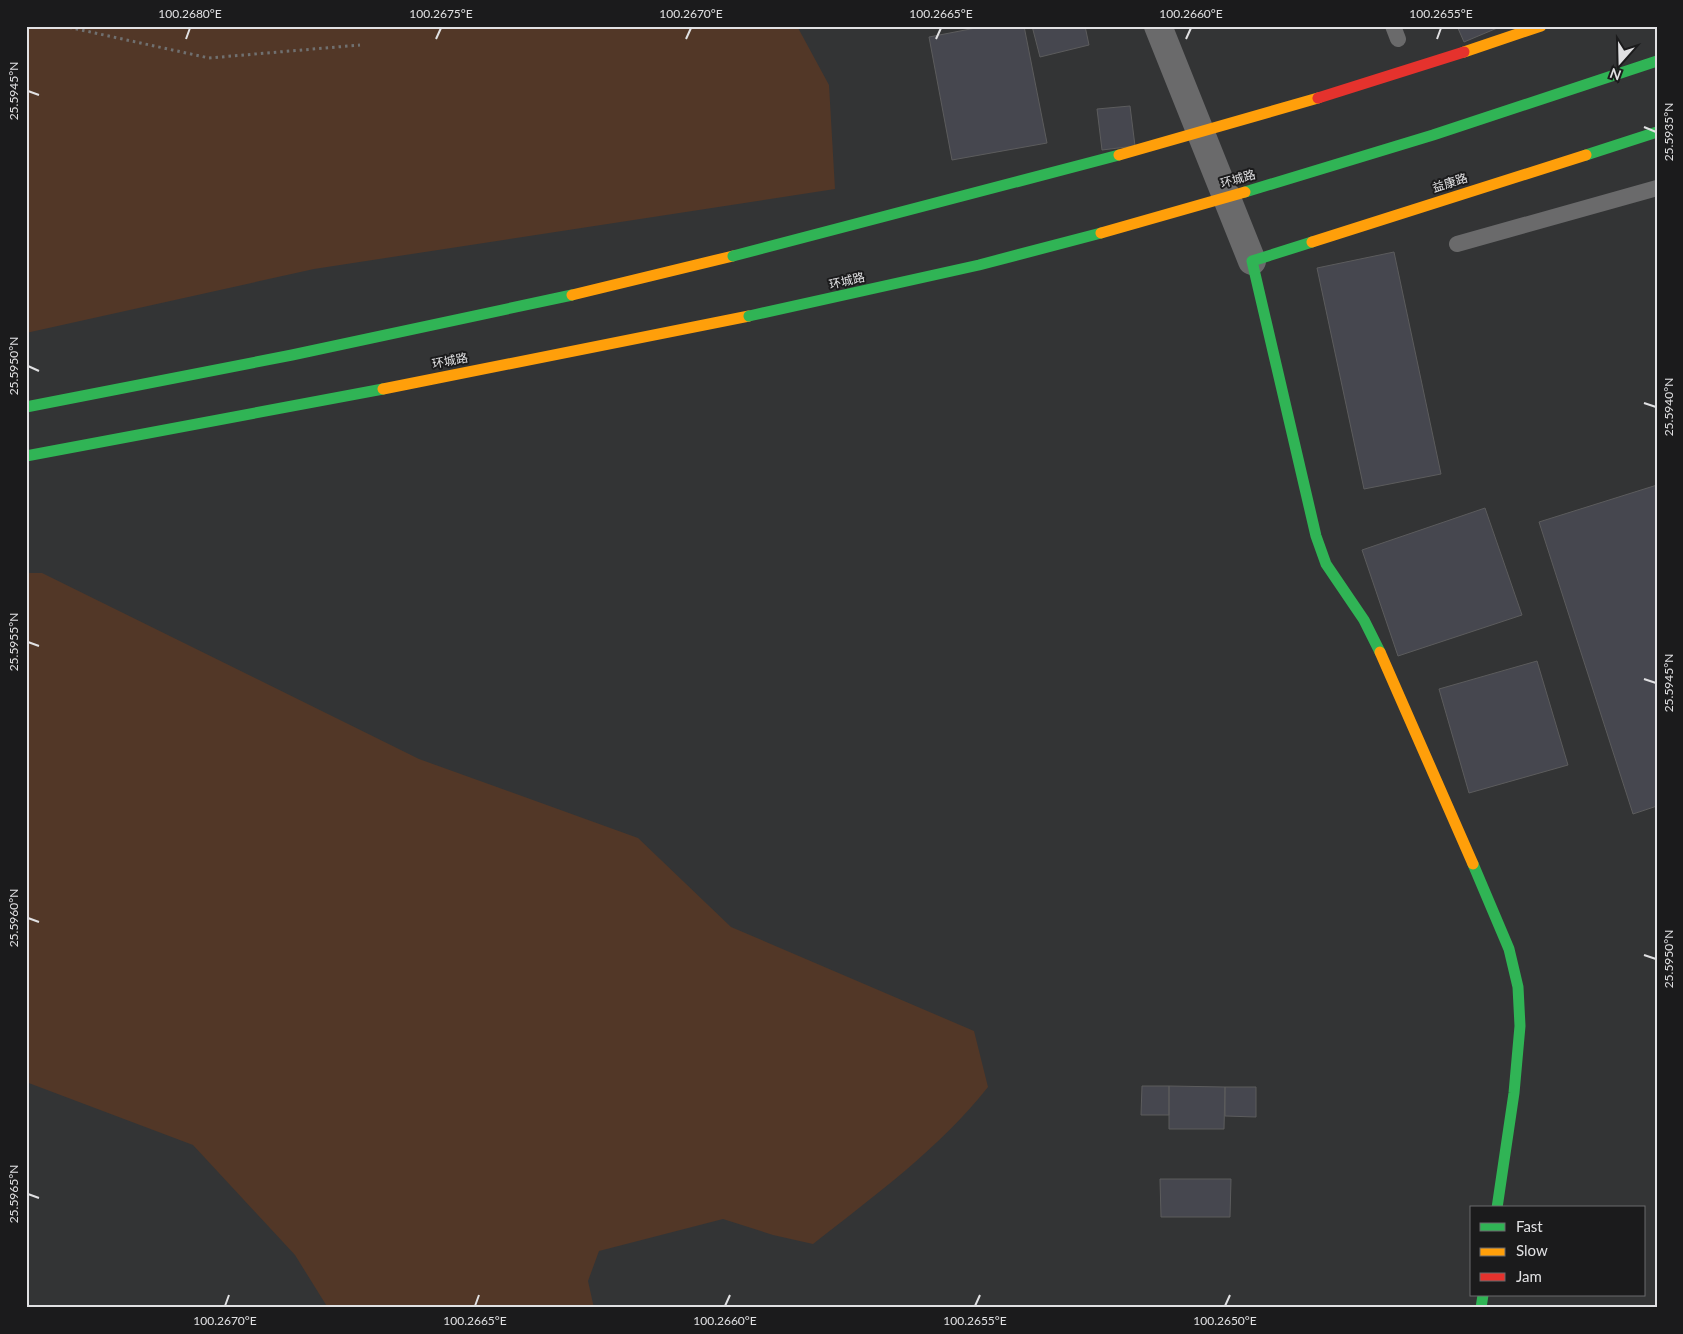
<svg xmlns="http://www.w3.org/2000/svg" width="1683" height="1334" font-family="Lato,'Noto Sans SC',sans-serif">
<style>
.green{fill:#523727}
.building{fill:#46474f;stroke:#5c5c5d}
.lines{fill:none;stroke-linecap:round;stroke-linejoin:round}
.path{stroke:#707070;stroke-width:3;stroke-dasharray:2.5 4;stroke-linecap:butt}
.lane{stroke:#6a6a6b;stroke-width:16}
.street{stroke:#6a6a6b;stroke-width:28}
.fast{stroke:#30b455;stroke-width:11}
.slow{stroke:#ff9f0a;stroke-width:11}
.fast-bridge{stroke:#30b455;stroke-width:11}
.slow-bridge{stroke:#ff9f0a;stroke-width:11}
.jam-bridge{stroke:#e5322d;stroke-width:11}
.ticks{fill:none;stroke:#e1e1e3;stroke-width:2}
.labels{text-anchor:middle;stroke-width:4;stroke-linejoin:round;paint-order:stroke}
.street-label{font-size:12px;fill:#e1e1e3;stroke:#1b1b1c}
.neatline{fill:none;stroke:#e1e1e3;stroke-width:2}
.ticks-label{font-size:12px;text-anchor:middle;fill:#e1e1e3}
</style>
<rect width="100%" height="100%" fill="#333435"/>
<path class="green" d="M26 26H797L829 85 835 189 314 269 26 333Z
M26 573H42L419 759 638 838 731 927 974 1031 988 1087C940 1148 874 1196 813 1244L773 1235 723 1219 599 1251 588 1281 594 1308H328L295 1255 193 1145 26 1082Z"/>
<path class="building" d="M986 26H1024L1047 143 952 160 929 37Z
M1032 26H1085L1089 45 1040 57Z
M1457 26H1502L1464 42Z
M1130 106 1135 146 1102 150 1097 109Z
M1394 252 1441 474 1364 489 1317 268Z
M1657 485V806L1633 814 1539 522Z
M1485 508 1522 615 1398 656 1362 550Z
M1537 661 1568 765 1469 793 1439 689Z
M1142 1086H1169V1115H1141Z
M1169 1086 1225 1087 1224 1129H1169Z
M1225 1087H1256V1117L1225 1116Z
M1160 1179H1231L1230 1217H1161Z"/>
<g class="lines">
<path class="path" d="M63 26 209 58 360 45"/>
<path class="lane" d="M1393 26 1398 39
M1457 244 1657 188"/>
<path class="street" d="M1158 26 1252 261"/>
<path class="fast" d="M1586 155 1657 132
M1312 242 1252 261 1316 536 1326 564 1364 620 1380 652
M26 407 292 355 572 295
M26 456 383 389
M1473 864 1509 949 1518 987 1520 1026 1514 1093 1497 1208
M1481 1308 1483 1295"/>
<path class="slow" d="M1312 242 1586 155
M572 295 733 256
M383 389 749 316
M1380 652 1473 864"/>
<path class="fast-bridge" d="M1245 192 1433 135 1657 61
M733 256 1119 155
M749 316 979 265 1101 233"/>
<path class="slow-bridge" d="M1464 52 1541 26
M1119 155 1318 98
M1101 233 1245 192"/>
<path class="jam-bridge" d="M1318 98 1464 52"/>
</g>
<path class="ticks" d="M186 39 190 28M436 39 441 28M686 39 691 28M936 39 941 28M1186 39 1191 28M1437 39 1441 28M28 91 39 95M1644 127 1656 132M28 366 39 371M1644 403 1656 407M28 642 39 646M1644 679 1656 683M28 918 39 922M1644 955 1656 959M28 1194 39 1198M225 1306 229 1295M475 1306 479 1295M725 1306 730 1295M975 1306 980 1295M1225 1306 1230 1295"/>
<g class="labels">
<g class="street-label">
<text transform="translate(1238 179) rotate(-16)" y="4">环城路</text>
<text transform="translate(1450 183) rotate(-18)" y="4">益康路</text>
<text transform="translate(847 281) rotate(-13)" y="4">环城路</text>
<text transform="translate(450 361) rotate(-11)" y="4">环城路</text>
</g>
</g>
<rect width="1683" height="1334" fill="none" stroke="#1b1b1c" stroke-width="55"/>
<rect x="1470" y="1206" width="175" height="90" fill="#1b1b1c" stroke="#6a6a6c"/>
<rect x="1480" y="1223" width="25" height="8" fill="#30b455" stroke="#6a6a6c"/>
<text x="1516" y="1232" font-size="15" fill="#e1e1e3">Fast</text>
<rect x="1480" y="1248" width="25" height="8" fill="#ff9f0a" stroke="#6a6a6c"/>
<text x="1516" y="1256" font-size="15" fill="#e1e1e3">Slow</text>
<rect x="1480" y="1273" width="25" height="8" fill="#e5322d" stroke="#6a6a6c"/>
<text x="1516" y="1282" font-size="15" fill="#e1e1e3">Jam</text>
<g transform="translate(1620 62) rotate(200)" stroke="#1b1b1c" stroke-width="4" paint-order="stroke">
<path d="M0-4L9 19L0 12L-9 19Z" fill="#e1e1e3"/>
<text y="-8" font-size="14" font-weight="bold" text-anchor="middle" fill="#e1e1e3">N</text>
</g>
<rect x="28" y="28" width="1628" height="1278" class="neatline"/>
<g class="ticks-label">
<text x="190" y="18">100.2680°E</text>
<text x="441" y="18">100.2675°E</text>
<text x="691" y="18">100.2670°E</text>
<text x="941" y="18">100.2665°E</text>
<text x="1191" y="18">100.2660°E</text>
<text x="1441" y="18">100.2655°E</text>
<text transform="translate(14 91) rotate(-90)" y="4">25.5945°N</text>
<text transform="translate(1669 132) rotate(-90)" y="4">25.5935°N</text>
<text transform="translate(14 366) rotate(-90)" y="4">25.5950°N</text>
<text transform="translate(1669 407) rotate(-90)" y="4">25.5940°N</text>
<text transform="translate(14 642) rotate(-90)" y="4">25.5955°N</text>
<text transform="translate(1669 683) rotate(-90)" y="4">25.5945°N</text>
<text transform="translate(14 918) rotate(-90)" y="4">25.5960°N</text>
<text transform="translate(1669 959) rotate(-90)" y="4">25.5950°N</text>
<text transform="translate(14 1194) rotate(-90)" y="4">25.5965°N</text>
<text x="225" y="1325">100.2670°E</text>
<text x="475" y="1325">100.2665°E</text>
<text x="725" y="1325">100.2660°E</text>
<text x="975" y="1325">100.2655°E</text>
<text x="1225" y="1325">100.2650°E</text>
</g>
</svg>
